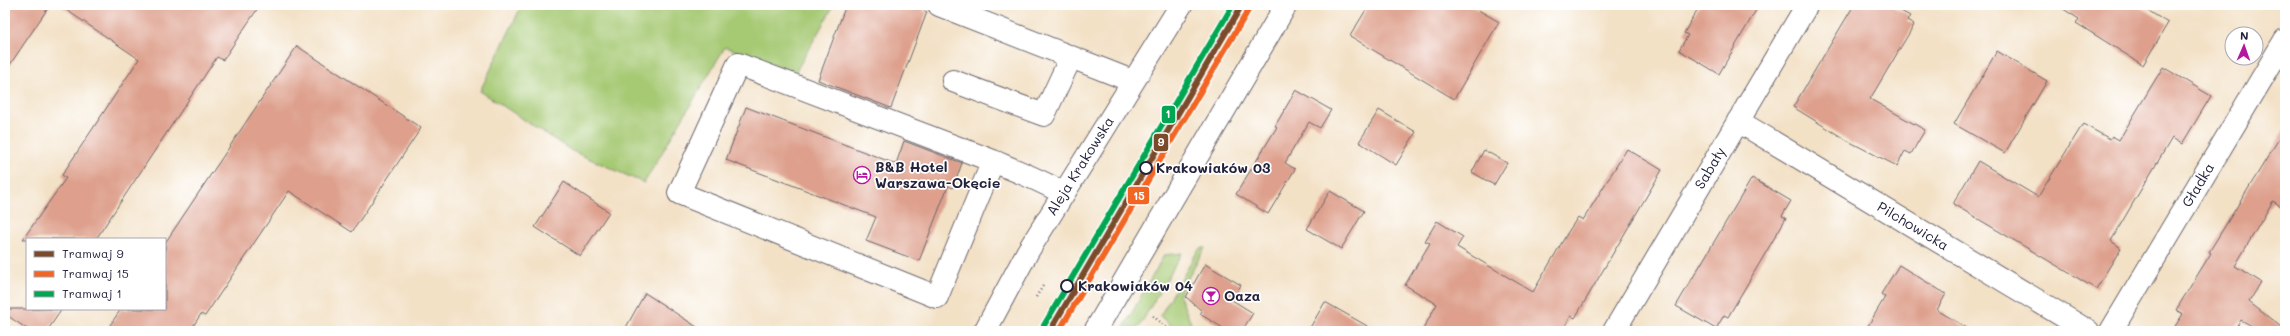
<svg xmlns="http://www.w3.org/2000/svg" width="2290" height="336" font-family="Mali,sans-serif">
<style>
.green{fill:#a6c973;stroke:#647657}
.building{fill:#dea08d}
.lines{fill:none;stroke-linecap:round;stroke-linejoin:round}
.minor-casing{stroke:#6b656c;stroke-width:24}
.major-casing{stroke:#6b656c;stroke-width:24}
.path{stroke:#6b656c;stroke-width:2.5;stroke-dasharray:1 3;stroke-linecap:butt}
.minor{stroke:#fff;stroke-width:22}
.major{stroke:#fff;stroke-width:22}
.tram-1-casing{stroke:#fff;stroke-width:9}
.tram-2-casing{stroke:#fff;stroke-width:9}
.tram-3-casing{stroke:#fff;stroke-width:9}
.tram-1{stroke:#7a4b2a;stroke-width:6}
.tram-2{stroke:#f26522;stroke-width:6}
.tram-3{stroke:#00a651;stroke-width:6}
.stop-dot{fill:#fff;stroke:#22223b;stroke-width:2}
.labels{text-anchor:middle;stroke-width:3.5;stroke-linejoin:round;paint-order:stroke}
.street-label{font-size:14px;fill:#22223b;stroke:#fff}
.poi-label{font-size:14px;font-weight:bold;fill:#22223b;stroke:#fff;text-anchor:start}
.stop-label{font-size:14px;font-weight:bold;fill:#22223b;stroke:#fff;text-anchor:start}
.line-badge{stroke:#fff;stroke-width:1.5}
.badge-label{font-size:11px;text-anchor:middle;font-weight:bold;fill:#fff}
</style>
<rect width="100%" height="100%" fill="#fff"/>
<filter id="ink" filterUnits="userSpaceOnUse"><feTurbulence type="fractalNoise" baseFrequency=".025" numOctaves="2"/><feDisplacementMap in="SourceGraphic" scale="8" xChannelSelector="R" yChannelSelector="G"/><feConvolveMatrix kernelMatrix="1 2 1 2 8 2 1 2 1" color-interpolation-filters="sRGB"/></filter>
<filter id="wash" filterUnits="userSpaceOnUse"><feTurbulence type="fractalNoise" baseFrequency=".012" numOctaves="4" result="noise"/><feDisplacementMap in="SourceGraphic" scale="16" xChannelSelector="R" yChannelSelector="G"/><feGaussianBlur stdDeviation="0.9" result="paint"/><feColorMatrix in="noise" values="0 0 0 0 0 0 0 0 0 0 0 0 0 0 0 0 0 1.4 0 .05"/><feComposite in="paint" operator="in"/></filter>
<g filter="url(#wash)">
<rect width="100%" height="100%" fill="#f3e1c6"/>
<path class="green" d="M522 5H834L795 73 725 47 644 183 572 151 480 91Z
M1202 248H1205L1179 294 1194 331H1177L1160 316 1198 250Z
M1182 253 1139 327H1124L1164 255Z"/>
<g id="blocks">
<path class="building" d="M5 5H50L5 72Z
M59 5H260L223 60 217 57 96 239H23L66 178 62 175 139 59Z
M846 5H909L927 12 891 108 818 80Z
M1369 5H1470L1499 22 1454 99 1350 36Z
M1700 5H1759L1719 74 1679 50 1688 35 1684 33Z
M1854 5H1890L1910 16 1907 21 1914 25 1870 99 1925 130 1911 154 1905 151 1897 166 1848 141 1793 107Z
M2057 5H2139L2168 23 2143 65 2076 23 2079 19Z
M297 46 421 128 352 232 289 191 205 316 201 314 190 331H106L121 309H165V243Z
M1997 51 2047 81 2005 153 1954 124Z
M2163 67 2211 96 2182 144 2172 138 2133 203 2111 241 2121 248 2096 289 1953 204 1978 161 2038 197 2083 124 2110 139 2112 136 2119 140Z
M1296 90 1331 110 1320 128 1309 122 1285 163 1295 169 1268 214 1236 194 1277 127 1275 126Z
M746 107 896 164 904 141 962 163 953 188 948 186 919 261 866 241 876 217 726 160Z
M1379 110 1416 132 1396 165 1359 142Z
M2285 129V209L2273 201 2235 266 2261 282 2249 302 2285 330 2261 331 2241 320 2234 331H2172L2183 314 2176 310 2211 253 2209 252Z
M1627 149 1662 170 1575 318 1571 316 1562 331H1422L1437 304 1405 285 1430 243 1425 241 1437 221 1463 237 1457 247 1533 292 1568 232 1578 217 1583 220Z
M1484 150 1507 163 1494 185 1472 172Z
M1752 178 1791 201 1782 216 1786 218 1728 317 1724 315 1716 329 1676 306Z
M564 182 609 212 580 256 535 227Z
M1330 191 1364 211 1341 249 1307 229Z
M1205 264 1241 285 1232 300 1253 313 1242 331H1228L1200 314 1202 311 1186 297Z
M1899 265 1946 294 1937 310 1972 331H1865L1885 297 1881 294Z
M645 293 703 331H624Z
M1325 302 1376 331H1308Z
M5 309H62L47 331H30L5 314Z"/>
</g>
</g>
<g filter="url(#ink)">
<use href="#blocks" fill-opacity="0" stroke="#6b656c" stroke-width="1"/>
<g class="lines">
<g class="minor-casing">
<path id="minor" d="M939 5 1132 81
M953 81 1044 115 1071 57
M1738 121 2088 331
M993 161 937 297 679 193 738 64 993 161C1017 171 1040 180 1063 193
M1614 331 1807 5
M2111 331 2285 40"/>
</g>
<g class="major-casing">
<path id="major" d="M985 331 1028 251 1181 5
M1095 331 1286 5"/>
</g>
<path class="path" d="M1036 297 1043 286
M1153 316 1171 331"/>
<use href="#minor" class="minor"/>
<use href="#major" class="major"/>
<g class="tram-1-casing">
<path id="tram-1" d="M1050 331 1242 5"/>
</g>
<g class="tram-2-casing">
<path id="tram-2" d="M1059 331 1249 9"/>
</g>
<g class="tram-3-casing">
<path id="tram-3" d="M1043 327 1233 5"/>
</g>
<use href="#tram-1" class="tram-1"/>
<use href="#tram-2" class="tram-2"/>
<use href="#tram-3" class="tram-3"/>
</g>
</g>
<defs>
<g id="hotel-ring" transform="scale(0.9)"><circle r="9.5" fill="#fff" stroke="#b5179e" stroke-width="1.5"/><path d="M-6-4.5h1.5V1H6V5H4.5V3h-9V5H-6ZM-4 0a1.8 1.8 0 1 1 3.6 0ZM.5 0V-2.5h3Q6-2.5 6 0Z" fill="#b5179e"/></g>
<g id="bar-ring" transform="scale(0.9)"><circle r="9.5" fill="#fff" stroke="#b5179e" stroke-width="1.5"/><path d="M-6-5H6L.8 .8V4.5H3.5V6h-7V4.5H-.8V.8Z" fill="#b5179e"/></g>
</defs>
<g fill-rule="evenodd">
<use href="#hotel-ring" x="862" y="175"/>
<use href="#bar-ring" x="1211" y="296"/>
</g>
<g class="stop-dot">
<circle cx="1146" cy="168" r="6"/>
<circle cx="1067" cy="286" r="6"/>
</g>
<g class="labels">
<g class="street-label">
<text transform="translate(1080 166) rotate(-58)" y="5">Aleja Krakowska</text>
<text transform="translate(1710 168) rotate(-59)" y="5">Sabały</text>
<text transform="translate(2198 185) rotate(-59)" y="5">Gładka</text>
<text transform="translate(1913 226) rotate(31)" y="5">Pilchowicka</text>
</g>
<g class="poi-label">
<text x="875" y="172">B&amp;B Hotel<tspan x="875" dy="16">Warszawa-Okęcie</tspan></text>
<text x="1224" y="301">Oaza</text>
</g>
<g class="stop-label">
<text x="1156" y="173">Krakowiaków 03</text>
<text x="1078" y="291">Krakowiaków 04</text>
</g>
</g>
<g class="line-badge">
<rect x="1161" y="105" width="15" height="19" rx="4" fill="#00a651"/>
<rect x="1153" y="133" width="16" height="19" rx="4" fill="#7a4b2a"/>
<rect x="1127" y="186" width="23" height="19" rx="4" fill="#f26522"/>
</g>
<g class="badge-label">
<text x="1168" y="118">1</text>
<text x="1161" y="146">9</text>
<text x="1139" y="200">15</text>
</g>
<rect width="2290" height="336" fill="none" stroke="#fff" stroke-width="20"/>
<rect x="26" y="238" width="140" height="72" fill="#ffffff" stroke="#a7a7b1"/>
<rect x="34" y="251" width="20" height="6" fill="#7a4b2a" stroke="#a7a7b1"/>
<text x="62" y="258" font-size="12" fill="#22223b">Tramwaj 9</text>
<rect x="34" y="271" width="20" height="6" fill="#f26522" stroke="#a7a7b1"/>
<text x="62" y="278" font-size="12" fill="#22223b">Tramwaj 15</text>
<rect x="34" y="291" width="20" height="6" fill="#00a651" stroke="#a7a7b1"/>
<text x="62" y="298" font-size="12" fill="#22223b">Tramwaj 1</text>
<g transform="translate(2244 46) rotate(2)"><circle r="19" fill="#ffffff" stroke="#a7a7b1"/>
<path d="M0-3L7 15L0 10L-7 15Z" fill="#b5179e"/>
<text y="-6" font-size="11" font-weight="bold" text-anchor="middle" fill="#22223b">N</text>
</g>
</svg>
